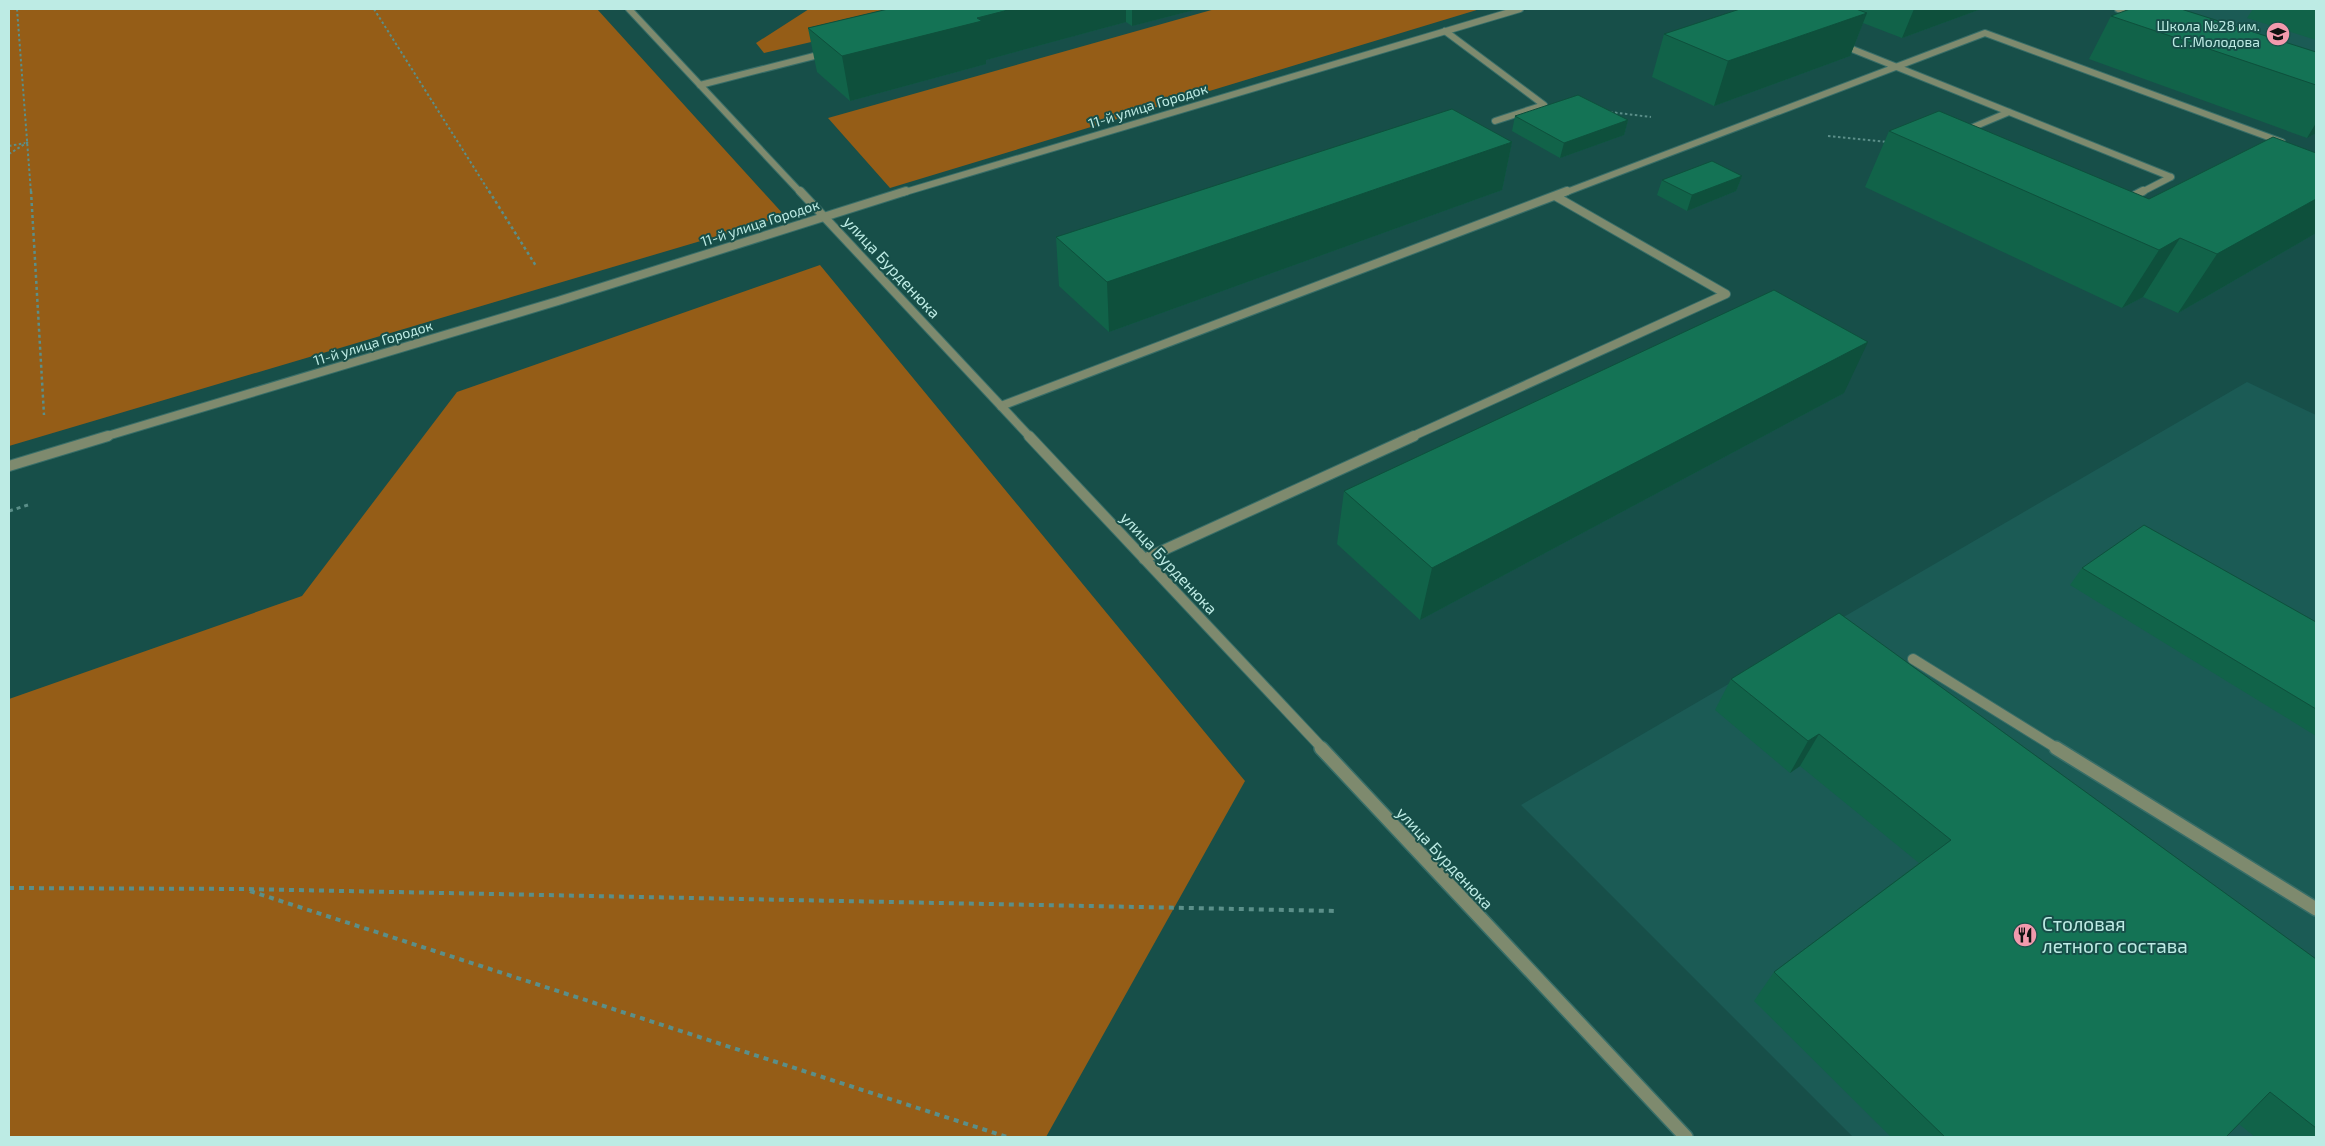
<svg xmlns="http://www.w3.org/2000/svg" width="2325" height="1146" font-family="'Exo 2',sans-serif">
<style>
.built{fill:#1b5b55}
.forest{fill:#955d17}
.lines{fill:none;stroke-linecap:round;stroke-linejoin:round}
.service-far3-casing{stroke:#386e68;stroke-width:8}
.service-far2-casing{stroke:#386e68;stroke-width:10}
.service-far1-casing{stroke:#386e68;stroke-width:12}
.service-casing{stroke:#386e68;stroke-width:16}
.minor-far2-casing{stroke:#386e68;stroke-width:8}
.minor-far1-casing{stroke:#386e68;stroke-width:10}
.minor-casing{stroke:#386e68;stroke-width:12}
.tertiary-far3-casing{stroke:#386e68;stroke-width:8}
.tertiary-far2-casing{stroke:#386e68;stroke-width:10}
.tertiary-far1-casing{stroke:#386e68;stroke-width:12}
.tertiary-casing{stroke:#386e68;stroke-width:16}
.path-far3{stroke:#5b8f89;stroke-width:2;stroke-dasharray:2.5 2.5;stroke-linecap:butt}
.path-far2{stroke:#5b8f89;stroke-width:2.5;stroke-dasharray:3 3;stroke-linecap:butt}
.path-far1{stroke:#5b8f89;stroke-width:3;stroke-dasharray:4 4;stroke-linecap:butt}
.path{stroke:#5b8f89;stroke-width:4;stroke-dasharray:5 5;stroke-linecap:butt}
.service-far3{stroke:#7e8a6e;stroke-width:6}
.service-far2{stroke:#7e8a6e;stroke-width:8}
.service-far1{stroke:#7e8a6e;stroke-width:10}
.service{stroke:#7e8a6e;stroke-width:13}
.minor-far2{stroke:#7e8a6e;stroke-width:6}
.minor-far1{stroke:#7e8a6e;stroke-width:8}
.minor{stroke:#7e8a6e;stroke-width:10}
.tertiary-far3{stroke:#7e8a6e;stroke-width:6}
.tertiary-far2{stroke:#7e8a6e;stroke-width:8}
.tertiary-far1{stroke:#7e8a6e;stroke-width:10}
.tertiary{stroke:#7e8a6e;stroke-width:13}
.wall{fill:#116349}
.shaded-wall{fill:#0e503c}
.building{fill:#147355;stroke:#0e503c}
.labels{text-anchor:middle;stroke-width:4;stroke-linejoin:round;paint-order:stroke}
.far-poi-label{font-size:14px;fill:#bdebe4;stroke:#174f49;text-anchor:end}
.far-street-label{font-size:14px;fill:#bdebe4;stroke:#174f49}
.street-label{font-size:16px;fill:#bdebe4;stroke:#174f49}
.near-poi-label{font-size:19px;fill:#bdebe4;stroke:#174f49;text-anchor:start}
</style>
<rect width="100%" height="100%" fill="#174f49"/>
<path class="built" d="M2161 9H2316V59Z
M2247 382 2316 415V1137H1853L1521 805Z"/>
<path class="forest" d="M9 9H597L785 216 9 446Z
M809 9H953L764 53 756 43Z
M1215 9H1480L890 188 828 118Z
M820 265 1245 781 1046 1137H9V699L302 596 457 392Z"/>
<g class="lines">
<g class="service-far3-casing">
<path id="service-far3" d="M1445 31 1544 105 1495 121
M1842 45 2171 177
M700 85 826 53
M1964 131 2009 112
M1564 193 1985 33 2282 142
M2140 193 2171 177"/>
</g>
<g class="service-far2-casing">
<path id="service-far2" d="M2126 200 2143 191
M1001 406 1567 191
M1411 437 1726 294 1555 196"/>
</g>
<g class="service-far1-casing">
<path id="service-far1" d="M1144 559 1414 436
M1913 659 2058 749"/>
</g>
<g class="service-casing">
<path id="service" d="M2056 748 2316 909"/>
</g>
<g class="minor-far2-casing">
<path id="minor-far2" d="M2118 9 2136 15
M902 193 1520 9"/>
</g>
<g class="minor-far1-casing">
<path id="minor-far1" d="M104 437 558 301 906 191"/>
</g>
<g class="minor-casing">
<path id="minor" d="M9 466 108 436"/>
</g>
<g class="tertiary-far3-casing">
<path id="tertiary-far3" d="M629 9 801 193"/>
</g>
<g class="tertiary-far2-casing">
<path id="tertiary-far2" d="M800 191 1030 437"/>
</g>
<g class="tertiary-far1-casing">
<path id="tertiary-far1" d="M1029 436 1323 749"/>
</g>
<g class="tertiary-casing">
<path id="tertiary" d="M1321 748 1686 1137"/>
</g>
<path class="path-far3" d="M17 9 31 193
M374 9 490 193
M1610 112 1651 117
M1828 136 1887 142
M9 146 25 143
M9 154 28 142"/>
<path class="path-far2" d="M31 191 44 415
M489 191 536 266"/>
<path class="path-far1" d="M9 511 28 505"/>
<path class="path" d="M9 888 245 889 1337 911
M250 891 1007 1137"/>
<use href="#service-far3" class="service-far3"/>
<use href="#service-far2" class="service-far2"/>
<use href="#service-far1" class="service-far1"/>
<use href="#service" class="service"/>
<use href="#minor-far2" class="minor-far2"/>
<use href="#minor-far1" class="minor-far1"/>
<use href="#minor" class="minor"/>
<use href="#tertiary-far3" class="tertiary-far3"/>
<use href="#tertiary-far2" class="tertiary-far2"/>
<use href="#tertiary-far1" class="tertiary-far1"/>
<use href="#tertiary" class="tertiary"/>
</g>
<path class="wall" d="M888 9H1198L1132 26 1126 22 986 60V64L850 101 817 72 808 28Z
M1740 9H1981L1902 38 1863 23 1850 56 1714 106 1652 77 1664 34Z
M2253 9H2316V40L2247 18Z
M2111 16 2316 52V133L2307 138 2089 59Z
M1515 116 1628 120 1624 135 1560 158 1512 131Z
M1889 131 2149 199 2316 153V233L2178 313 2143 297 2122 308 1865 187Z
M1512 142 1502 190 1109 332 1059 286 1056 237Z
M1742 176 1736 191 1687 211 1657 195 1662 180Z
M1844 393 1420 620 1337 544 1344 491Z
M2082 568 2316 622V736L2070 585Z
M1731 679 2316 959V1137H2255L2239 1124 2226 1137H1891L1754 1001 1774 972 1919 863 1800 766 1790 773 1715 710Z"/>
<path class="shaded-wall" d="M1012 9H1126V22L986 60V64L850 101 842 56 977 18Z
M1132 9H1198L1132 26Z
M1914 9H1981L1902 38Z
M1867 13 1850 56 1714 106 1728 61Z
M1628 120 1624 135 1560 158 1564 143Z
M2316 123V133L2307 138Z
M1512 142 1502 190 1109 332 1107 282Z
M1742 176 1736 191 1687 211 1692 195Z
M2316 199V233L2178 313 2217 254Z
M2180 238 2143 297 2122 308 2159 250Z
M1868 342 1844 393 1420 620 1432 568Z
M1819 734 1800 766 1790 773 1808 741Z"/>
<path class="building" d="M888 9H1012L977 18 982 21 842 56 808 28Z
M1740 9H1856L1867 13 1728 61 1664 34Z
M2130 9H2181L2316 52V85L2111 16Z
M1578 95 1628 120 1564 143 1515 116Z
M1452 109 1512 142 1107 282 1056 237Z
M1939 111 2149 199 2273 137 2316 153V199L2217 254 2180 238 2159 250 1889 131Z
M1712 161 1742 176 1692 195 1662 180Z
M1774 290 1868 342 1432 568 1344 491Z
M2144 525 2316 622V709L2082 568Z
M1839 613 2316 959V1128L2270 1092 2226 1137H1945L1774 972 1951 840 1819 734 1808 741 1731 679Z"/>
<defs>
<g id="school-disc" transform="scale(1.25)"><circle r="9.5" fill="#f29aad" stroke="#174f49"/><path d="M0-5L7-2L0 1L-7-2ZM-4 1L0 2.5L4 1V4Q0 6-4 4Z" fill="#111"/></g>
<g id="restaurant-disc" transform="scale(1.25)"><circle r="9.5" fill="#f29aad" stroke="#174f49"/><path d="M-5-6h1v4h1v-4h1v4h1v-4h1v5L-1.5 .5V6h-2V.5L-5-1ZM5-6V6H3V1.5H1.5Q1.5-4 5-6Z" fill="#111"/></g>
</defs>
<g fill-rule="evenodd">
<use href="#school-disc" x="2278" y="34"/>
<use href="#restaurant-disc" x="2025" y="935"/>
</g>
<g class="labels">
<g class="far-poi-label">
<text x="2260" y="31">Школа №28 им.<tspan x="2260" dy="16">С.Г.Молодова</tspan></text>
</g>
<g class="far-street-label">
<text transform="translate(1148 106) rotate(-17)" y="5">11-й улица Городок</text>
<text transform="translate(760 223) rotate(-18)" y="5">11-й улица Городок</text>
<text transform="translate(373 343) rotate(-17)" y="5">11-й улица Городок</text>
</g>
<g class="street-label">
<text transform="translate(892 267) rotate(47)" y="6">улица Бурденюка</text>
<text transform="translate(1169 563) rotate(47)" y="6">улица Бурденюка</text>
<text transform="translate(1445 858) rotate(47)" y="6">улица Бурденюка</text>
</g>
<g class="near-poi-label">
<text x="2042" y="931">Столовая<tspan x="2042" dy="22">летного состава</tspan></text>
</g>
</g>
<rect width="2325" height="1146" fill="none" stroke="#bdebe4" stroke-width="20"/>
</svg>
